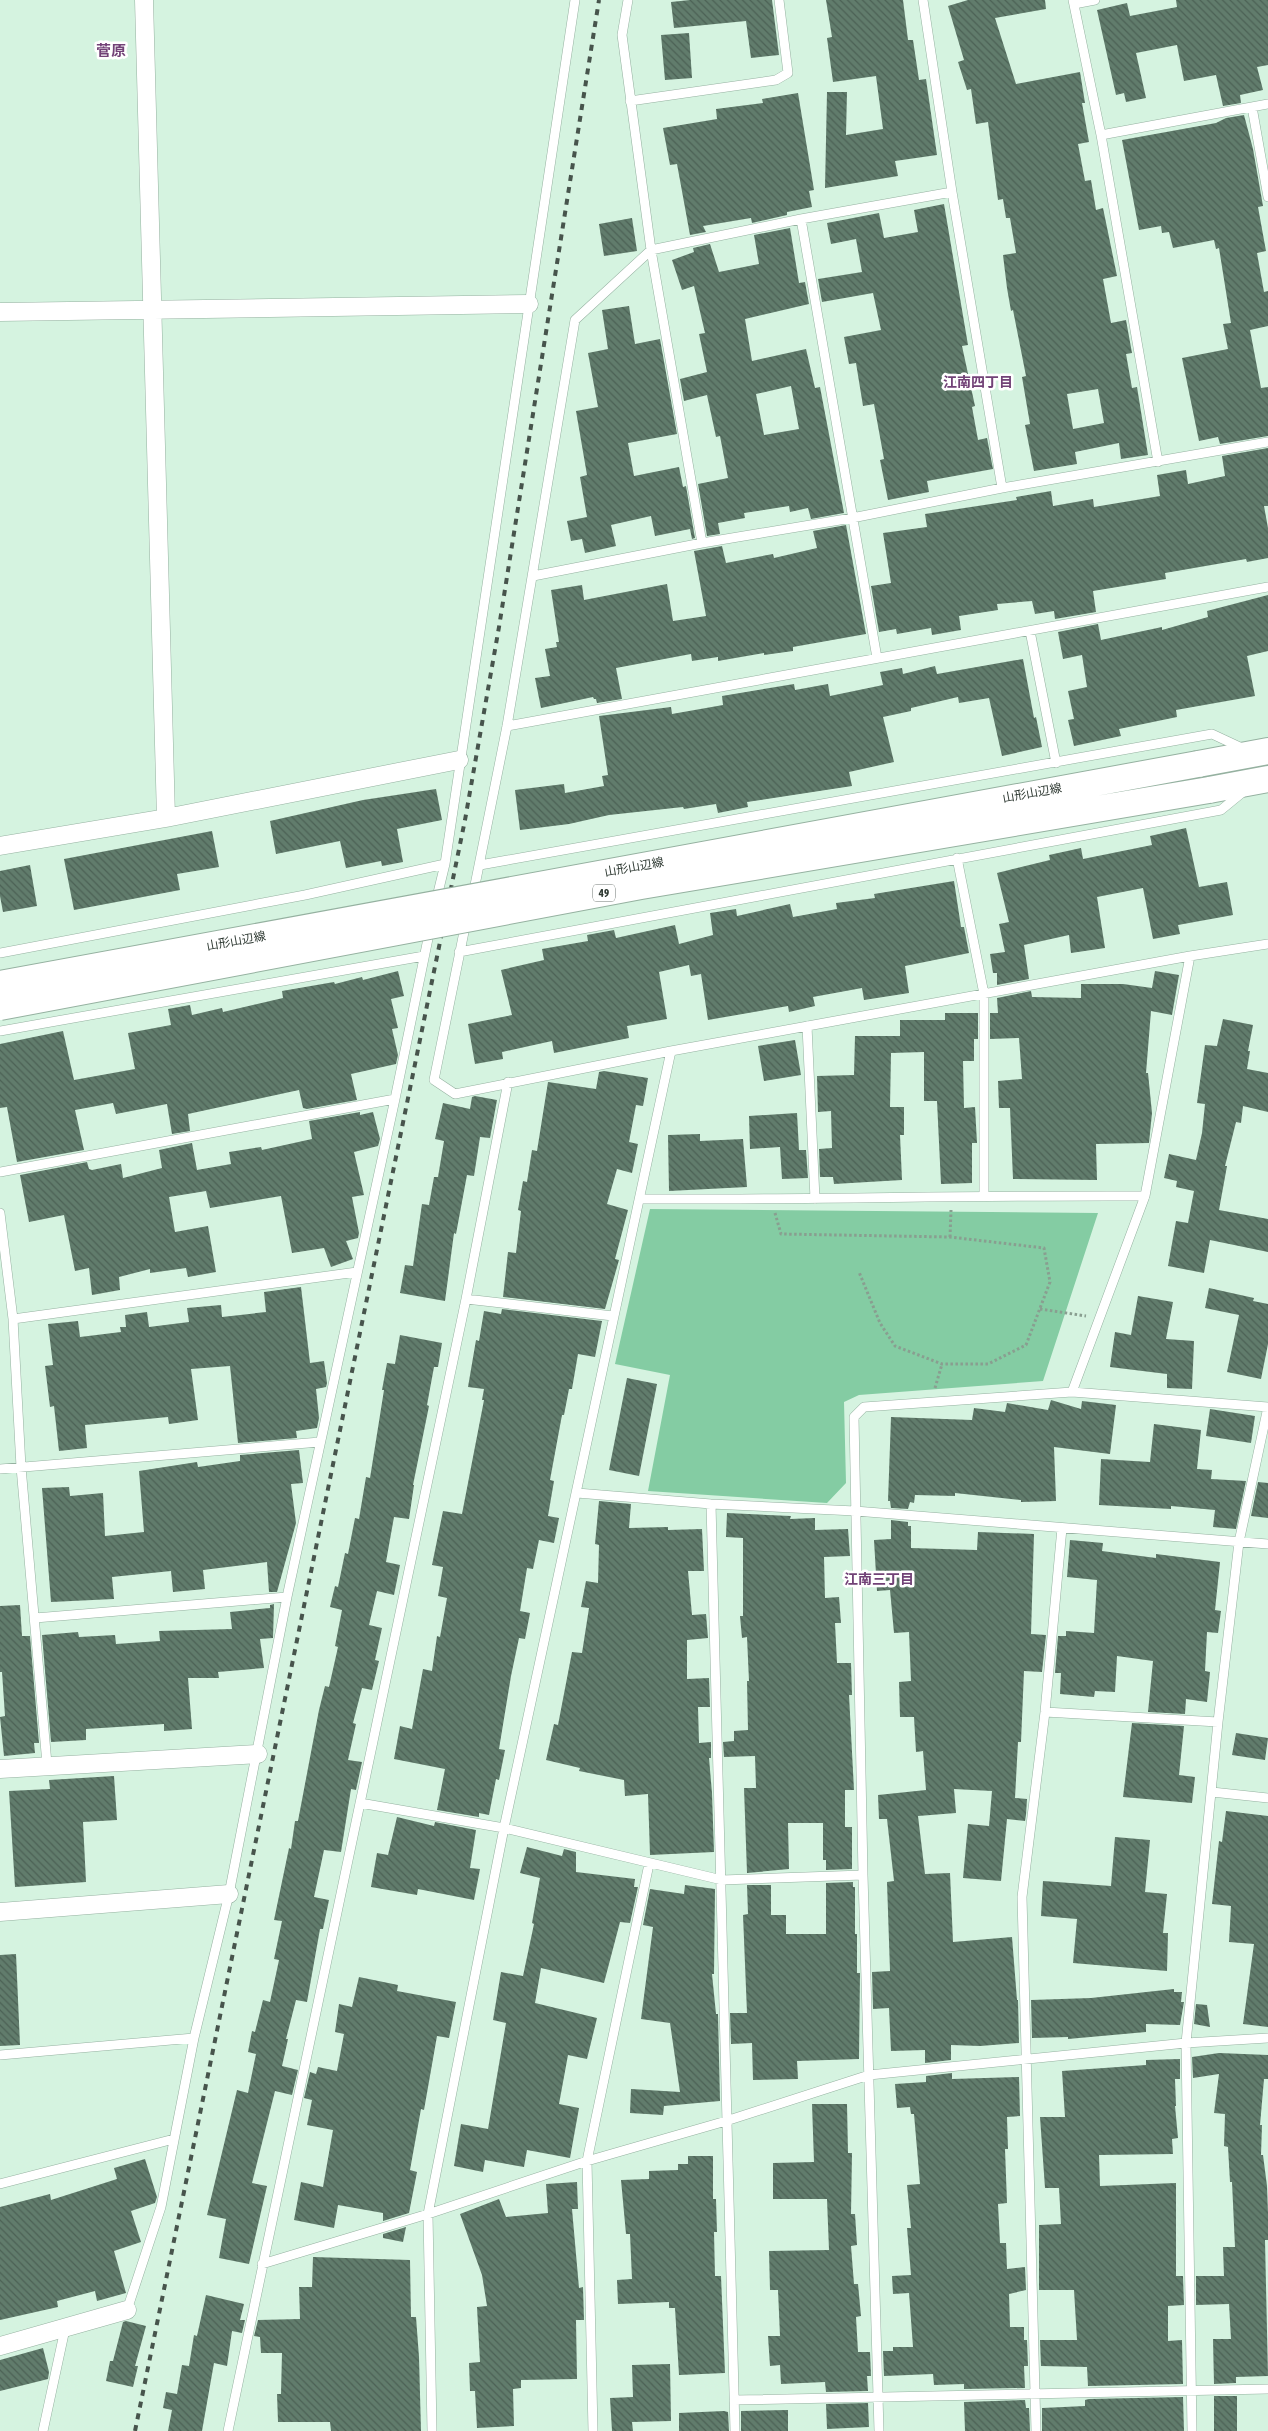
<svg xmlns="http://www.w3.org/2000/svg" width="1268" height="2431" font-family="'Asap Condensed','Noto Sans JP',sans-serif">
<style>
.park{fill:#84cca3}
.building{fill:url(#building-back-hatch);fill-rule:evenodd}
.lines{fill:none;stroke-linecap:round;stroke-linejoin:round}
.service-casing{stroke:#95b1a0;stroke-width:10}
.minor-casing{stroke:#95b1a0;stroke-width:19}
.primary-casing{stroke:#95b1a0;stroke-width:28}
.path{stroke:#899e90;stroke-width:3;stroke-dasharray:2.5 2.5;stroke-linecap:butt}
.service{stroke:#fff;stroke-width:9}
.minor{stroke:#fff;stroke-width:18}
.primary{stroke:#fff;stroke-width:26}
.rail{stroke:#47544c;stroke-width:4;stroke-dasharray:6 6;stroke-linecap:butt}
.primary-bridge-casing{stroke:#95b1a0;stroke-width:28;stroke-linecap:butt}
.primary-bridge{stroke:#fff;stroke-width:26}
.labels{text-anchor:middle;stroke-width:5;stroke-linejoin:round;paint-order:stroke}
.shield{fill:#fff;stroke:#6d7470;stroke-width:1}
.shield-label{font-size:11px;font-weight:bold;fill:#2e3932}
.street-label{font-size:12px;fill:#2e3932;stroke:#fff}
.neighbourhood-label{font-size:14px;font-weight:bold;fill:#724277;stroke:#fff}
.quarter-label{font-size:15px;font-weight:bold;fill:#724277;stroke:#fff}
</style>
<defs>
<pattern id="building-back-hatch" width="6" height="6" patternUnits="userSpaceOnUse" patternTransform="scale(1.25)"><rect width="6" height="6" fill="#617c6c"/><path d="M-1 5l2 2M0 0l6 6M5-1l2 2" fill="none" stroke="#4c6155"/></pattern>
</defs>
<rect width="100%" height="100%" fill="#d5f3e0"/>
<path class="park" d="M650 1209 1098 1213 1043 1381 859 1395 844 1402 846 1483 827 1503 648 1491 670 1375 615 1364Z"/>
<path class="building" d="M690 0H772L779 55 751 58 746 21 674 28 671 2Z
M826 0H903L908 40H913L919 80 926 79 937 155 895 161 898 176 825 188 827 92H847L846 135 883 129 876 76 833 82 827 38 832 37Z
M968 0H1045L1046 9 995 18 1016 84 1080 72 1085 103H1082L1089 142 1078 144 1085 181 1091 180 1096 210 1103 208 1117 276 1103 279 1111 323 1126 320 1132 353 1126 354 1132 388 1137 387 1148 455 1121 459 1119 443 1075 452 1077 464 1034 471 1025 425 1030 424 1022 377 1026 376 1013 310 1011 311 1007 288 1003 255 1016 253 1010 218H1006L1003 199 998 200 988 122 976 124 971 89 967 90 958 62 964 60 948 6ZM1098 389 1104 423 1073 429 1067 394Z
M1176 0H1268V65L1257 67 1263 90 1240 95 1241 103 1223 106 1216 75 1184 81 1177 45 1136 53 1146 98 1126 102 1124 93 1116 95 1097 10 1127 3 1130 16 1177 7Z
M689 33 692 78 665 80 661 35Z
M798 93 814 190 809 191 812 207 787 212V215L752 223 751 218 703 226 706 232 690 235 677 164 670 165 663 128 717 119 716 109 763 103 762 99Z
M1244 115 1253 149 1263 206 1258 207 1266 251 1257 253 1264 292 1268 291V326L1250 330 1261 388 1268 387V436L1220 444 1218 437 1199 441 1182 358 1228 349 1223 324 1231 323 1219 248 1216 249 1214 240 1173 248 1169 232 1162 233 1161 226 1139 230 1122 140 1216 123 1226 118Z
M944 204 968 345 962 346 975 406 972 407 978 440 987 438 993 469 927 481 929 492 888 500 880 460 884 459 874 404 863 406 856 363 849 364 844 337 881 330 873 293 822 302 818 279 862 272 856 239 831 244 827 223 879 213 884 238 918 232 914 210Z
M632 218 637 251 604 256 599 224Z
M790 228 799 283 805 282 809 304 745 319 752 361 806 349 815 388 820 387 844 513 811 519 808 508 790 512 789 506 744 513 745 518 718 523 720 534 707 536 698 484 728 478 720 436 716 437 707 395 684 401 680 379 707 372 699 334 705 333 694 286 682 290 672 260 694 252 693 248 710 244 719 272 759 264 754 235ZM791 386 799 429 764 435 756 394Z
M629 306 635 344 660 339 677 434 628 443 634 476 679 467 683 487 686 486 695 538 692 539 690 529 655 536 651 516 611 525 616 546 585 553 582 539 571 541 567 521 587 517 580 477 587 475 576 411 598 407 588 353 608 349 602 310Z
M1268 448V506H1264L1268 528V558L1247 562 1246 559 1165 573 1166 579 1093 591 1096 612 1055 619 1054 611 1035 614 1032 601 997 604 998 610 959 616 961 630 932 635 931 628 897 634 896 629 879 632 871 586 891 583 883 533 927 527 925 514 1017 500 1016 497 1051 491 1053 506 1093 499 1094 507 1160 496 1157 475 1186 470 1188 484 1225 476 1222 456Z
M846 525 866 634 793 647V651L764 655V653L718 661V657L692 661 691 654 616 668 622 699 597 703 596 699H594L593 697 541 708 535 678 550 676 545 649 557 647 556 642H559L551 590 582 585 584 600 667 584 673 621 706 616 694 551 722 546 726 563 773 554 774 558 817 548 813 531Z
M1268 595V651L1247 656 1255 696 1176 710 1177 717 1119 729 1121 736 1074 746 1068 720 1074 719 1068 691 1087 687 1082 655 1063 659 1058 632 1098 624 1101 640 1162 627V630L1208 617 1207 611Z
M1023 659 1034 718 1036 717 1042 747 1002 756 989 698 959 703 958 697 911 708V711L883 717 894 762 849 772 852 786 747 802 748 807 718 813 716 804 684 809 683 807 609 815 569 824 520 830 515 790 564 784 565 793 604 786 602 776 608 775 599 716 671 707 672 714 723 705 722 696 794 684 795 690 828 684 830 696 883 685 880 672 902 668 903 674 935 666 937 674Z
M436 789 442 820 397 829 403 862 382 866 381 861 346 868 340 841 276 854 270 821 363 800Z
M1186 828 1199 887 1227 882 1233 915 1178 925 1180 934 1153 939 1143 888 1097 897 1105 948 1071 953 1069 935 1024 945 1029 979 997 985V973H993L990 954 1005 952 999 924 1009 922 997 873 1050 860 1049 855 1081 848 1083 859 1152 845 1150 836Z
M212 831 219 867 177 874 180 890 74 910 64 859Z
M30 865 37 906 3 912 0 896V871Z
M954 881 961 927H964L969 953 905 966 909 993 864 1000 862 988 813 997 815 1006 789 1012 788 1006 708 1020 701 974 691 976 689 965 659 972 667 1019 627 1026 629 1038 554 1053 552 1041 502 1052 503 1059 475 1064 468 1024 512 1015 501 970 544 960 542 949 588 941 587 935 614 930 616 938 675 925 679 944 713 935 710 913 736 909 737 916 790 904 793 917 837 909 836 903 875 898 874 894Z
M398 971 404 996 391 999 398 1028 392 1029 398 1055 396 1064 351 1074 357 1100 307 1109 303 1108 299 1090 188 1114 190 1131 172 1134 167 1104 116 1114 113 1103 75 1110 84 1150 17 1162 7 1107 0 1108V1044L63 1031 74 1080 135 1069 128 1033 171 1025 168 1009 190 1005 192 1015 222 1008 223 1012 283 998 282 991 334 982 335 984 362 977 363 980Z
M1155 971 1179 975 1172 1015 1151 1011 1146 1073H1148L1152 1113 1149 1143 1096 1144 1097 1180 1013 1179 1010 1108H999L998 1081 1022 1079 1019 1038 990 1039V1013H998L997 998 1031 991 1032 997 1081 998V984H1123L1152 988Z
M945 1013H978V1039H974V1061H963L964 1108 975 1107 977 1143H972V1183L941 1184 937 1101H924V1052L891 1053 890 1107H904V1135H900L902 1180 834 1184 833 1177H820L819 1149 832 1148 831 1111 818 1112 817 1076 854 1075 855 1036H900V1020H945Z
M1223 1019 1253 1025 1248 1051H1250L1247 1069 1268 1073V1112L1243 1106 1241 1123 1236 1122 1225 1166H1227L1219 1210 1268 1219V1252L1210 1240 1204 1273 1168 1266 1176 1221 1188 1223 1194 1191 1176 1187 1177 1181 1164 1178 1169 1154 1196 1160 1202 1133 1205 1104 1197 1103 1205 1045 1217 1046Z
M795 1040 801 1075 764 1081 758 1046Z
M604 1071 648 1078 643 1106 636 1105 629 1142 638 1144 632 1173 617 1169 607 1204 628 1210 615 1259 619 1260 605 1309 503 1297 508 1252 516 1253 521 1211 518 1210 523 1181 527 1182 532 1150 537 1151 548 1082 596 1089 599 1072Z
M475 1096 497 1100 490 1138 480 1137 474 1176 467 1175 456 1234 454 1233 445 1301 400 1293 405 1265 413 1266 422 1204 429 1205 434 1177H438L444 1141 435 1139 443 1103 470 1109 472 1097Z
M360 1112V1115L373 1112 380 1139 378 1146 354 1152 364 1195 352 1197 359 1233 358 1238 346 1241 353 1259 331 1267 324 1248 292 1253 281 1196 210 1208 206 1191 169 1197 175 1232 208 1226 216 1272 188 1277 186 1268 150 1273V1269L119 1277 120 1290 92 1295 89 1268 75 1271 64 1215 29 1222 20 1175 87 1162 89 1169 92 1170 121 1164 123 1178 162 1168 159 1150 192 1143 197 1170 231 1164 229 1152 261 1147 262 1150 312 1139 309 1121Z
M797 1113 799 1150H806L808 1178 782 1179 780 1147 750 1149 749 1116Z
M700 1134V1141L743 1139 747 1187 669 1191 668 1135Z
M301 1287 310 1363 324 1361 327 1383 326 1387 316 1389 319 1418 317 1428 296 1431 297 1438 238 1443 230 1366 191 1369 198 1420 169 1424 168 1417 85 1425 87 1448 59 1451 54 1406 50 1407 45 1366 53 1365 48 1324 78 1321 80 1337 121 1332 120 1327H126L125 1315 147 1312 149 1327 189 1322 187 1308 221 1305 222 1317 266 1312 264 1292Z
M1209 1288 1254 1298 1253 1301 1268 1304V1344L1261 1379 1227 1372 1239 1315 1205 1308Z
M1138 1296 1173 1302 1166 1339 1194 1341 1192 1389 1167 1388V1374L1110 1367 1115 1332 1131 1335Z
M502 1309 602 1321 595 1357 578 1354 572 1389H569L564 1415H562L550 1480 554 1481 548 1516 559 1518 554 1543 539 1540 533 1569 527 1568 520 1611 530 1613 525 1639 519 1638 511 1676 499 1749 505 1750 499 1780 496 1779 489 1815 479 1813V1817L437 1810 445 1769 394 1759 400 1726 412 1729 423 1669 432 1671 437 1636 440 1637 447 1598 438 1596 443 1567 432 1565 443 1511 462 1514 484 1400H482L484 1389 468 1387 476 1340 479 1341 484 1311 501 1314Z
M400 1335 442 1343 438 1367H434L427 1405 429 1406 413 1485H414L409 1519 394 1517 386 1562 400 1565 394 1595 377 1591 369 1625 382 1628 375 1660 379 1661 372 1690 362 1688 353 1723 356 1724 348 1760 362 1762 356 1790 351 1789 341 1852 324 1850 314 1897 329 1900 323 1929H320L307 2002 296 2000 286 2039H288L282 2066 298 2070 292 2095 275 2091 252 2183 267 2186 249 2264 219 2258 226 2219 207 2215 237 2090 248 2093 256 2054 248 2052 252 2031 255 2032 263 2000 270 2002 279 1960 274 1959 282 1921 274 1920 289 1848 291 1849 295 1821H298L319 1710 325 1686 329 1687 338 1647 335 1646 342 1610 330 1607 335 1586 338 1587 345 1553 348 1554 355 1518 359 1519 366 1477 370 1478 384 1390H382L387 1363 395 1364Z
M627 1378 657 1384 639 1476 609 1470Z
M1051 1400 1081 1409 1082 1401 1116 1405 1110 1454 1054 1447 1056 1501 1021 1502V1500L955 1493V1496L915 1495 914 1503 910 1502 908 1509 891 1508 890 1501H888L891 1417 972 1420 974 1408 1005 1412 1007 1403 1048 1410Z
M1210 1409 1255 1416 1251 1443 1206 1436Z
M1154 1424 1201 1430 1197 1469 1212 1470 1211 1479 1246 1481 1236 1529 1213 1527 1215 1510 1171 1506V1509L1099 1505 1101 1459 1150 1462Z
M299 1450 303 1483 291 1484 296 1523 277 1592H269L267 1562 203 1570 205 1589 173 1592 171 1571 112 1577 114 1599 51 1602 42 1488 69 1487 70 1496 103 1493 105 1536 144 1532 139 1471 197 1462 198 1467 240 1461V1455Z
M1258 1482 1268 1483V1518L1251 1516Z
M599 1501 631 1504 629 1528 668 1527V1530L702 1529 704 1571H688L692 1615 706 1614 708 1638 687 1640V1679L709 1678 710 1707H698L699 1743 711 1742V1758H709L712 1793 714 1852 650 1855 648 1794 625 1796 624 1780 579 1771 580 1768 546 1760 554 1724 558 1725 572 1652 582 1653 589 1608 581 1607 586 1581 598 1583 599 1545 595 1544Z
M727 1513 791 1516 790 1519 815 1518V1530L848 1529 850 1556 824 1557 825 1598 839 1597 841 1623H835L837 1663H851L852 1695H849L854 1790H845V1827H852V1869L826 1870V1860H823V1823H788L789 1869 747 1873 744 1788H756L755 1756 724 1757 723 1742 734 1741V1731L748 1730 747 1681H749L747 1637 742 1638 740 1616H743V1538L726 1537Z
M891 1520 908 1522V1526H911V1548L977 1550 978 1532 1034 1534 1031 1634 1046 1635 1042 1672 1024 1671 1021 1742H1018L1015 1798 1027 1799 1026 1815 1025 1821 1007 1819 1001 1881 963 1878 968 1824 989 1826 992 1791 954 1789 956 1813 918 1816 925 1874 950 1873 953 1942 1012 1937 1017 2000H1018L1019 2043 980 2046 951 2045V2060L925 2063V2050L891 2051 889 2008 873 2009 872 1972 890 1971 887 1882 894 1881 887 1819H879L878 1795 926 1790 923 1751 916 1752 914 1717H900L899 1682 911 1681 909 1632 894 1633 890 1590 877 1591 874 1540 891 1539Z
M1070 1540 1103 1543 1102 1551 1156 1558V1554L1220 1562 1215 1610 1221 1611 1218 1633 1207 1632 1205 1671 1210 1672 1207 1702 1186 1699 1185 1714 1148 1712 1153 1661 1117 1656 1115 1692 1095 1691 1094 1697 1060 1694 1061 1673H1055L1058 1636H1066V1631L1094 1633 1097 1580 1067 1577Z
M274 1604 273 1638 260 1639 264 1668 218 1672 219 1678H188L192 1729 164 1731V1724L86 1729V1740L51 1742 42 1635 78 1632 79 1637 115 1635 116 1644 160 1641 159 1631 232 1629 230 1612 270 1608V1605Z
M20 1605 22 1636H30L39 1743H34L35 1753 4 1756 0 1717 5 1716 2 1672H0V1606Z
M1132 1723 1184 1726 1179 1775 1195 1777 1192 1803 1123 1797Z
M1236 1733 1268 1738 1265 1760 1232 1755Z
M114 1776 117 1820 83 1822 86 1882 15 1887 9 1791 50 1789 49 1780Z
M1226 1811 1268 1816V2027L1243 2024 1254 1944 1229 1942 1231 1906 1212 1904 1219 1841 1222 1842Z
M397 1817 434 1826 435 1822 476 1830 470 1868 480 1869 474 1900 418 1889 417 1895 371 1887 377 1853 388 1855Z
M1115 1837 1150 1840 1145 1892 1167 1894 1163 1933H1168L1167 1971 1073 1963 1077 1919 1041 1916 1043 1881 1111 1886Z
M527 1847 562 1856 564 1849 576 1852V1872L635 1879 634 1887H638L630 1923 620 1922 604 1983 541 1968 535 2003 597 2018 587 2059 568 2055 559 2104 579 2108 570 2158 527 2150 524 2167 485 2160 483 2172 454 2166 461 2124 488 2129 506 2023 493 2020 501 1972 523 1976 534 1924 532 1923 540 1878 520 1873Z
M853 1882V1887H855V1934H857V1973H860L859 2059 797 2061 798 2079 753 2080 752 2043 731 2044 730 2013H747L743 1915 748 1914 747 1885H771V1915H786V1934H826V1883Z
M685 1885 715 1889 714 1974H712L716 2014H718L720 2101 664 2106 663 2115 630 2113 631 2089 680 2092 670 2023 641 2019 653 1927 643 1925 650 1889 684 1894Z
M16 1954 20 2045 0 2046V1955Z
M359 1977 398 1985 397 1991 456 2002 449 2038 437 2036 424 2110 421 2109 410 2170 417 2172 409 2213 383 2221V2213L338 2205 334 2228 294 2220 301 2182 323 2187 333 2130 307 2125 312 2100 304 2098 310 2072 316 2074 318 2067 337 2071 344 2034 335 2032 339 2004 352 2007Z
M1174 1989V1992H1182L1181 2002H1184L1180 2025 1146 2024V2032L1068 2039V2037L1032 2038 1031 2000 1091 1998Z
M1196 2004 1207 2005 1210 2027 1194 2024Z
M1219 2053 1268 2055V2079H1264L1260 2125H1262L1261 2155H1263L1267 2186 1268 2213V2240H1265L1268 2376 1236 2377V2383L1214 2384 1213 2339H1231L1229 2304 1196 2305V2276H1224L1223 2247H1235L1232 2182H1230L1228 2147 1224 2146 1225 2114 1214 2113 1219 2074 1193 2078 1192 2057Z
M1180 2059V2079H1175L1176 2106H1175L1178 2138 1172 2139 1173 2154 1099 2155 1100 2186 1176 2183V2276H1183L1184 2305 1168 2306V2341L1182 2340 1183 2384 1088 2386 1087 2367 1041 2366 1040 2340H1077L1074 2290H1039V2225L1061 2224 1059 2188H1045L1040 2117H1065L1062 2071 1146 2065V2060Z
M952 2073V2079L1019 2077 1020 2116 1007 2117 1008 2149H1005L1007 2203 998 2204 1000 2243H1006L1007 2269 1025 2267 1026 2290 1009 2294 1010 2327H1024V2340H1027L1028 2366H1024L1025 2388 964 2389V2384L934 2385 933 2374 884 2376 883 2351H893V2347H913L909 2293 893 2294 892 2276 911 2275 907 2228H911L907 2185 920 2184 914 2114H911L910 2107 897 2108 895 2084 926 2082V2076Z
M812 2104H847L848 2153H852L851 2214H855L857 2245 851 2246 854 2284H858L861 2316 856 2317 858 2352H870L871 2376H867L868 2391 826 2392 825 2382 781 2384 780 2365 770 2366 768 2336H780L778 2290H770L769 2251 829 2250 827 2199H773V2163L814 2162Z
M688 2156H713V2199H716L717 2232H714L715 2276H721L725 2373 679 2375 675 2308H669V2302L618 2304 617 2280 632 2279 630 2234H626L621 2180 649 2179V2171L678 2170V2164H688Z
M145 2159 157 2197 155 2203 131 2211 141 2242 114 2251 126 2293 97 2301 95 2291 57 2301 58 2307 0 2320V2207L50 2194 51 2200 117 2179 114 2168Z
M577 2182 578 2209H572L579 2288 583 2287 584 2320H576L577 2379 521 2380V2388L513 2389 514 2426 477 2428 475 2391H470L469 2363 480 2362 477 2307 487 2306 482 2275 460 2214 499 2199 506 2217 548 2213 546 2184Z
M406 2227 403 2242 383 2238V2234Z
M313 2257 410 2260 411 2317H416L419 2357 421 2431H331L330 2422H278L277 2394H281L282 2353H261L260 2337 254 2336 258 2320 300 2319 299 2287H312Z
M206 2295 244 2304 240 2320H245L242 2333 232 2331 227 2366 214 2363 202 2431H168L172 2410 163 2408 166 2392 177 2394 182 2365 189 2366 194 2335 197 2336Z
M126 2321 146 2326 135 2366H138L133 2387 106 2381 110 2361H113L123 2322Z
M43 2348 49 2372 48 2379 0 2391V2360Z
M670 2364 671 2421 632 2422 633 2431H612L610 2398 633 2397 632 2365Z
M1214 2396H1237V2431H1214Z
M1183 2397 1184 2431H1042V2408L1085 2406V2400L1089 2399Z
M1025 2400 1026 2408H1029L1030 2431H965L964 2402Z
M868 2403 869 2427 827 2429 826 2404Z
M788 2410V2431H741V2411Z
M724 2411 728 2412 729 2431H679V2413Z"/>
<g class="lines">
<g class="service-casing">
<path id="service" d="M923 0 952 192 1002 488
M1073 0 1101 135 1158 462
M1074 4 1095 0
M630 101 776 80 788 73 779 0
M1252 107 1268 197
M1101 135 1268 104
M801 219 877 658
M702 543 651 250 801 219 952 192
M533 576 702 543 852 518 1002 488 1268 442
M1030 631 1056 763
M507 726 1268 587
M957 858 984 994V1195
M480 865 1212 734 1242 748
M473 895 507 726 575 320 651 250 622 35 628 0
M436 901 445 864 575 0
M466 922 434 1080 455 1094 671 1051 1190 956 1268 944
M459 952 1221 810 1243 792
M0 953 305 895 445 864
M807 1026 815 1199
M0 1031 424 956
M0 1172 395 1099
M640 1199C808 1200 976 1195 1145 1196
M0 1213 13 1319 21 1467 47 1764
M466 1299 613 1316
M13 1319 357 1272
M1072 1392 1145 1196 1190 956
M0 1469 320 1442
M577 1493 711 1504 855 1511 1268 1544
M711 1504 735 2431
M35 1618 287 1597
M1045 1712 1218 1722
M1212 1792 1268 1798
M360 1803 504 1828 722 1880 863 1875
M0 2055 194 2038
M0 2184 174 2139
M262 2264 428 2214 587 2161 726 2121 869 2075 1186 2043 1268 2038
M127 2310 161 2207 194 2038 229 1894 287 1597 395 1099 430 929
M734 2400 1268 2389
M43 2431 65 2329
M228 2431 466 1299 508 1082
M432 2431 428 2214 504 1828 671 1051
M593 2431 587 2161 649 1864
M879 2431 863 1875 854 1417 864 1407 1072 1392 1268 1407
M1036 2431 1022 1897 1045 1712 1062 1528
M1192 2431 1186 2043 1218 1722 1239 1542 1268 1407"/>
</g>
<g class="minor-casing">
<path id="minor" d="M144 0 166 818
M0 312 529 304
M0 846 166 818 459 760
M0 1769 258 1754
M0 1912 229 1894
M0 2346 127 2310"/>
</g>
<g class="primary-casing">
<path id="primary" d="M1198 764 1268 751
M1209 790 1268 779"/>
</g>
<path class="path" d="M775 1213 781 1234 950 1237 1044 1248 1050 1282 1026 1345 988 1364H942L895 1346 880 1323 859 1272
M950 1237 951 1210
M1040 1309 1086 1316
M935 1388 942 1364"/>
<use href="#service" class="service"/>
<use href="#minor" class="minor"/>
<use href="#primary" class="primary"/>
<path class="rail" d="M135 2431 465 820 499 627 599 0"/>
<g class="primary-bridge-casing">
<path id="primary-bridge" d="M0 984 1198 764
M0 1007 641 886 1209 790"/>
</g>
<use href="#primary-bridge" class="primary-bridge"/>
</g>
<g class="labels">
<rect class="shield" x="593" y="884.5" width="22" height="17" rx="4"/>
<g class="shield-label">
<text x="604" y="897">49</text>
</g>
<g class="street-label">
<text transform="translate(1032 793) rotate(-10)" y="4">山形山辺線</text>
<text transform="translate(634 867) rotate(-10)" y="4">山形山辺線</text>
<text transform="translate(236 941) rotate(-10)" y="4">山形山辺線</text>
</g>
<g class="neighbourhood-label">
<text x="978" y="387">江南四丁目</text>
<text x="879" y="1584">江南三丁目</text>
</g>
<g class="quarter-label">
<text x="111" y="56">菅原</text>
</g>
</g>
</svg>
